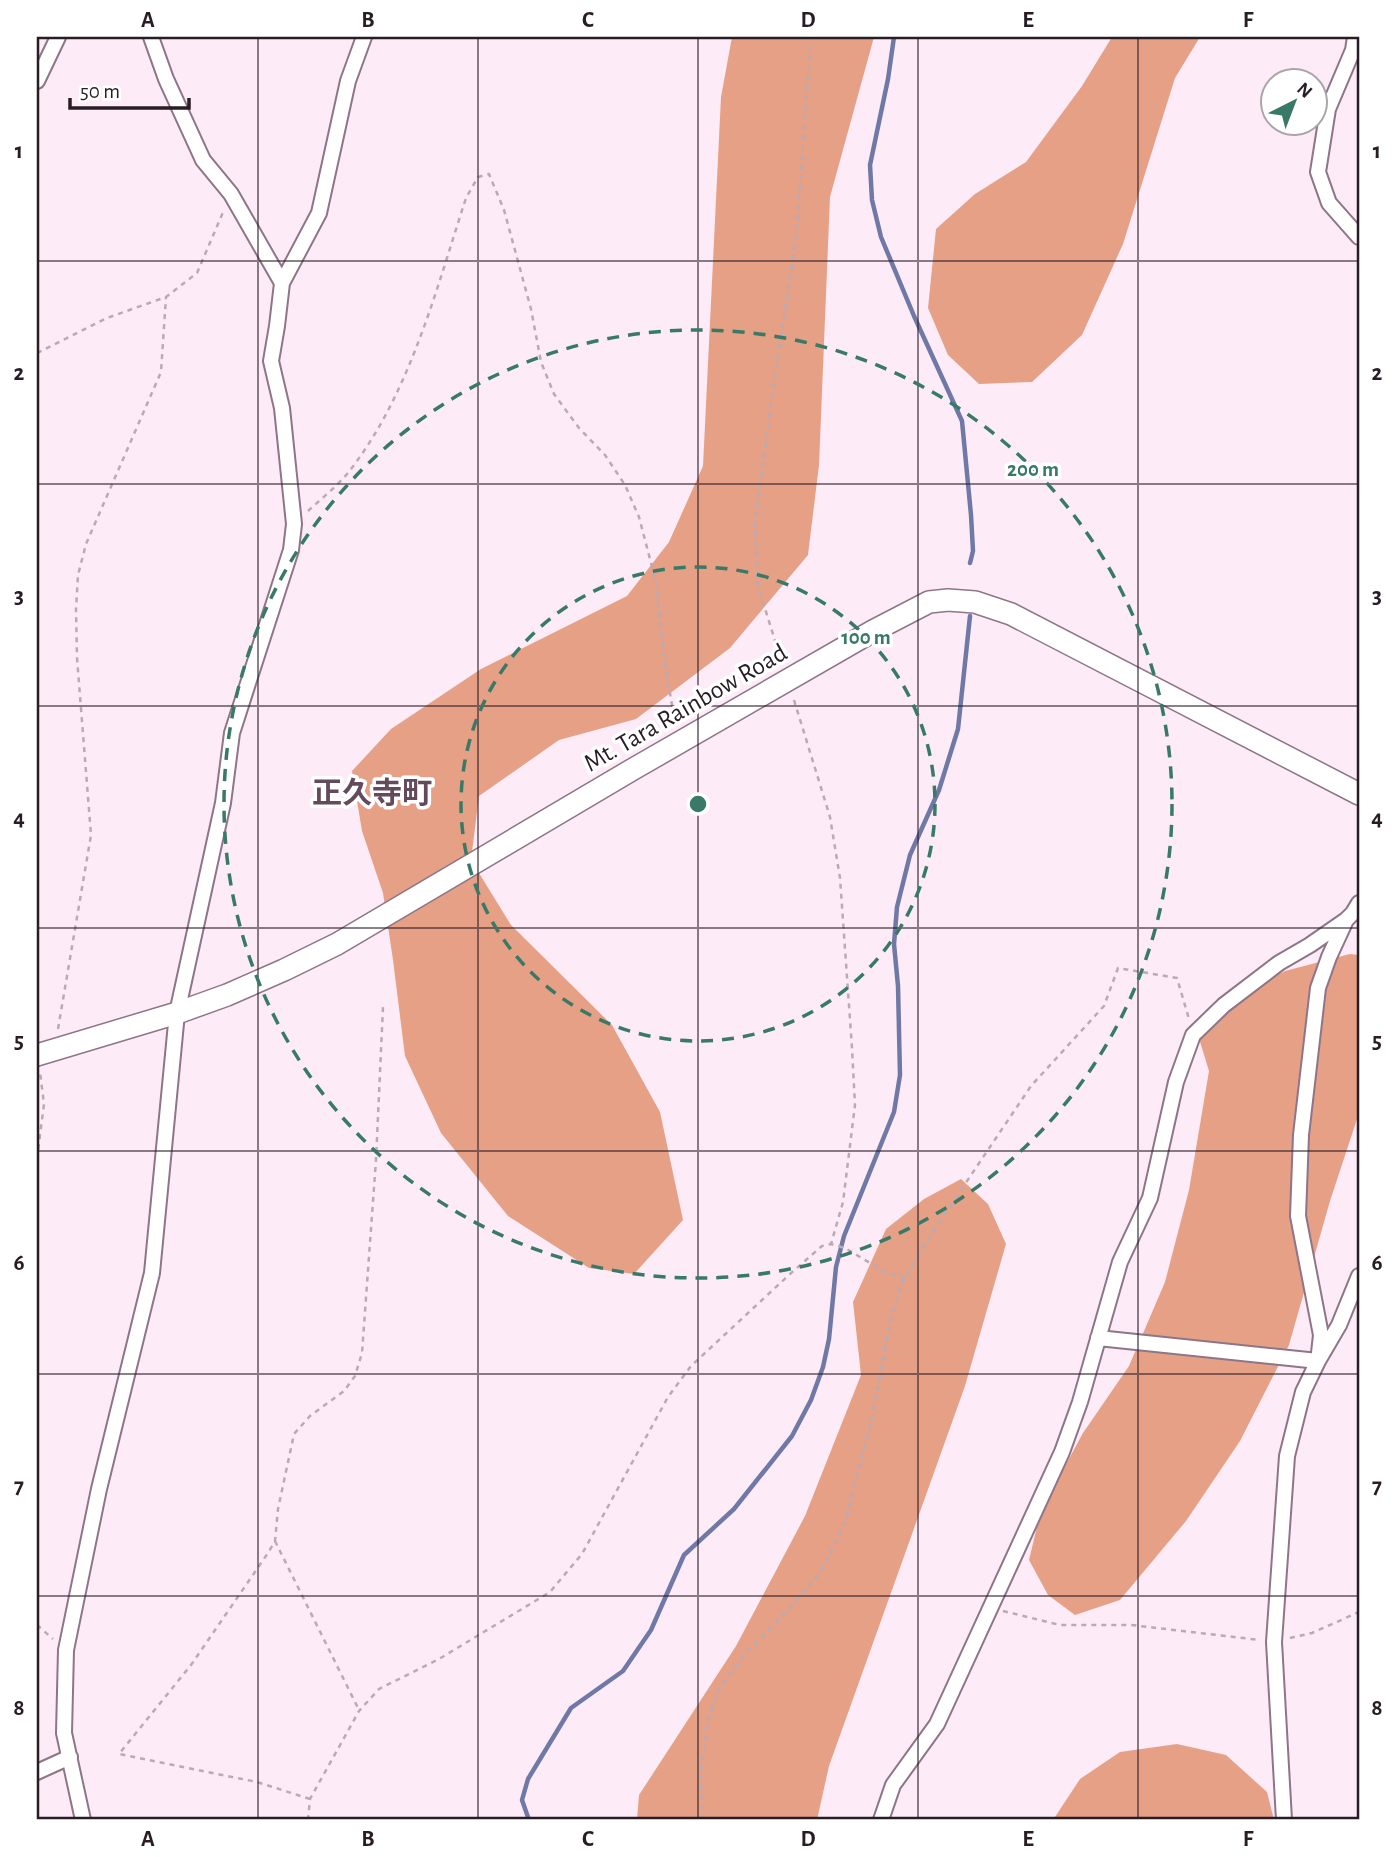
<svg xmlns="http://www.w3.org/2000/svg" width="1396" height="1857" font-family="'Alegreya Sans','Noto Sans JP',sans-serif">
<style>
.forest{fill:#e6a085}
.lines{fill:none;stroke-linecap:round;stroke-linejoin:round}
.stream{stroke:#7079a6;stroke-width:4.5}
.street-casing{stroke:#8e7587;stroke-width:18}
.secondary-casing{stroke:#8e7587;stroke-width:24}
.path{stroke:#b9aab5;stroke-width:2.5;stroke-dasharray:5 5;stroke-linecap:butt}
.street{stroke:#fff;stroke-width:14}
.secondary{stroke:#fff;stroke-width:21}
.grid{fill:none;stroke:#281d25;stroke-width:2;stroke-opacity:0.55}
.ring{fill:none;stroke:#387967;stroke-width:3.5;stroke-dasharray:12 9}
.labels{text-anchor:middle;stroke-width:7;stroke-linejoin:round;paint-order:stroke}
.street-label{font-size:26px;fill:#281d25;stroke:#fff}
.quarter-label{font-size:30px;font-weight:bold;fill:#634b5c;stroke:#fff}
.centre{fill:#387967;stroke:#fff;stroke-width:3.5}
.ring-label{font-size:21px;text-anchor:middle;font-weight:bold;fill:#387967;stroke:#fff;stroke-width:7;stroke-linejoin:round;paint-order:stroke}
.neatline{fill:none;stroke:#281d25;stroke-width:2.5}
.grid-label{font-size:23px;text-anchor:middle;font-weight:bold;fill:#281d25}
</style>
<rect width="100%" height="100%" fill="#fdecf8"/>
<path class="forest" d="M732 37H874L830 197 819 465 808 555 730 648 636 719 559 740 479 796 471 860 511 925 612 1025 660 1112 683 1220 634 1274 589 1268 508 1216 441 1133 405 1056 393 960 383 893 362 831 352 771 391 729 481 669 627 596 669 542 703 466 721 97Z
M1112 37H1200L1175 78 1123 244 1082 335 1032 382 979 384 948 355 928 308 936 229 975 194 1026 162 1082 86Z
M1350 954 1359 955V1113L1330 1201 1289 1345 1240 1441 1186 1521 1120 1600 1075 1615 1048 1595 1029 1560 1041 1510 1083 1433 1129 1366 1165 1282 1189 1190 1209 1071 1194 1022 1219 1004 1285 971Z
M961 1179 988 1204 1006 1244 965 1386 829 1766 817 1820H637L639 1795 736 1646 805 1516 861 1375 853 1302 886 1229 924 1199Z
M1177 1744 1226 1755 1267 1792 1274 1820H1053L1080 1779 1120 1752Z"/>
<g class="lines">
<path class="stream" d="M894 37 888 79 870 165 872 200 881 237 914 316 962 421 971 515 973 551 970 563
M529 1820 522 1800 528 1779 571 1708 623 1671 651 1630 684 1555 734 1509 792 1436 811 1400 823 1367 829 1339 836 1267 844 1236 894 1112 900 1075 898 986 894 944 897 907 910 855 939 790 958 729 970 616"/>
<g class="street-casing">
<path id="street" d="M151 37 166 79 203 160 231 194 282 283
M1355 37 1353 50 1328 109 1318 172 1329 203 1359 237
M37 81 58 37
M1098 1338 1318 1361
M1319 1353 1321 1335 1298 1216 1301 1135 1318 988 1329 957 1346 920
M37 1772 70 1757
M83 1820 64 1733 66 1650 99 1489 152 1273 177 1013 223 803 232 733 291 550 294 524 282 408 271 361 277 326 282 283 319 213 348 81 364 37
M881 1820 893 1785 937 1724 1062 1452 1080 1402 1120 1262 1150 1198 1176 1082 1193 1035 1224 1005 1279 963 1310 945 1346 920 1353 913 1359 903
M1284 1820 1274 1642 1287 1456 1303 1392 1318 1361 1339 1325 1359 1276"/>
</g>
<g class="secondary-casing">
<path id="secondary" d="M37 1055 177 1013 227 995 284 970 337 944 635 768 873 631 929 602 948 600 975 602 1011 614 1359 794"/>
</g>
<path class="path" d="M37 353 107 318 166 297 197 273 224 210
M308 511C321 499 336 487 347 474 409 397 436 290 466 198L478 177 489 174 504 210 531 309 541 362 554 394 579 428 605 455 625 485 639 517 656 582 665 663 675 723
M782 663 758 586 755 525 772 396 796 238 811 37
M794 700 830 817 840 878 852 1048 855 1105 843 1202 831 1244
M58 1029 91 835 77 658 76 609 78 575 86 544 161 372 166 297
M37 1159 44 1104 40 1072
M275 1541 359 1710
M1003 1611 1060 1625H1131L1260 1640
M37 1625 53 1639
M1290 1638 1312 1633 1359 1612
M310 1799 257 1782 119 1754 191 1665 268 1553 275 1541 278 1509 294 1434 310 1416 344 1391 355 1376 362 1353 376 1160 383 1007
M308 1820 310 1799 359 1711 379 1689 439 1659 550 1592 582 1554 668 1397 691 1366 790 1274 822 1246 831 1244 845 1248 885 1272 905 1278
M703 1820 701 1772 708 1720 718 1691 743 1656 791 1607 820 1573 845 1523 872 1417 892 1314 902 1283 930 1236 1031 1086 1104 1006 1118 968 1177 978 1189 1019"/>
<use href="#street" class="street"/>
<use href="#secondary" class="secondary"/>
</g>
<path class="grid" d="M258 37V1820M478 37V1820M698 37V1820M918 37V1820M1138 37V1820M37 261H1359M37 484H1359M37 706H1359M37 928H1359M37 1151H1359M37 1374H1359M37 1596H1359"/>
<g class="ring">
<circle cx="698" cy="804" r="237"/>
<circle cx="698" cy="804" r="474"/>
</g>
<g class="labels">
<g class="street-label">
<text transform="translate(685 707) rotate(-30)" y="9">Mt. Tara Rainbow Road</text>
</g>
<g class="quarter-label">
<text x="372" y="803">正久寺町</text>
</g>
</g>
<circle cx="698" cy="804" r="10" class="centre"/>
<g class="ring-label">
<text x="1033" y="476">200 m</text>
<text x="866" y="644">100 m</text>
</g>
<rect width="1396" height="1857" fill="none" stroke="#ffffff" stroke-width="77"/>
<g transform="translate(1294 102) rotate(42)"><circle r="33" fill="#ffffff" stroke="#a9a5a8" stroke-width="2"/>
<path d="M0-5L12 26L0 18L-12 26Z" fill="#387967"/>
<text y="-10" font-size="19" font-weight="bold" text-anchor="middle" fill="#281d25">N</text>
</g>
<path d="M70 98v10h119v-10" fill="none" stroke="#281d25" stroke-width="3.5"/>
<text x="80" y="98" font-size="21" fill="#281d25" stroke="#ffffff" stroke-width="5" paint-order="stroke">50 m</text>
<rect x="38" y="38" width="1320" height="1780" class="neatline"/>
<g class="grid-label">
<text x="148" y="27">A</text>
<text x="368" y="27">B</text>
<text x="588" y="27">C</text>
<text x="808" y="27">D</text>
<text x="1028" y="27">E</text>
<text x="1248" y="27">F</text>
<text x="19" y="158">1</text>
<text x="1377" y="158">1</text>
<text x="19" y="380">2</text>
<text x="1377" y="380">2</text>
<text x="19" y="603">3</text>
<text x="1377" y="603">3</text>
<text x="19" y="825">4</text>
<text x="1377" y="825">4</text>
<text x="19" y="1048">5</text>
<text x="1377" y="1048">5</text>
<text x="19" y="1270">6</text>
<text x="1377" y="1270">6</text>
<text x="19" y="1493">7</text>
<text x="1377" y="1493">7</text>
<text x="19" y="1715">8</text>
<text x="1377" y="1715">8</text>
<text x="148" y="1846">A</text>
<text x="368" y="1846">B</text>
<text x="588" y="1846">C</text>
<text x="808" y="1846">D</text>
<text x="1028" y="1846">E</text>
<text x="1248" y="1846">F</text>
</g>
</svg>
